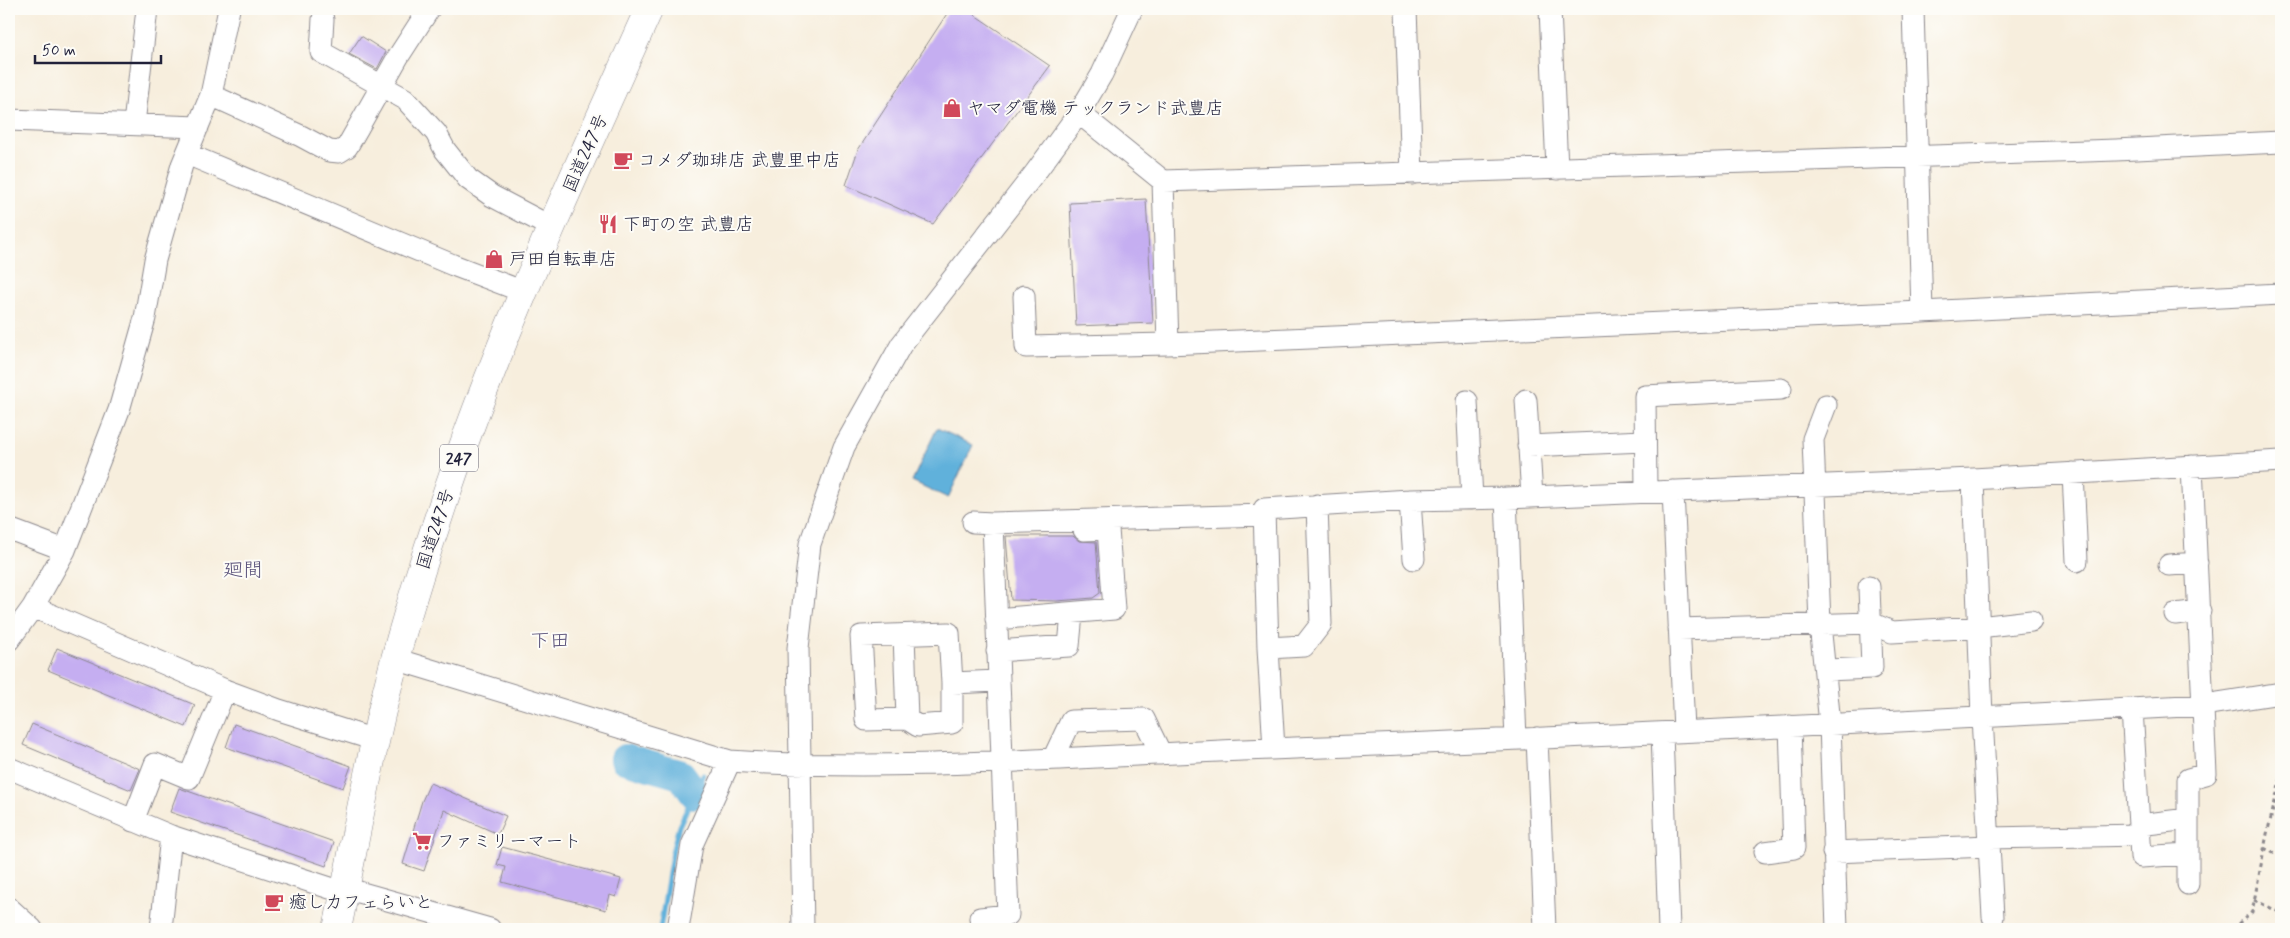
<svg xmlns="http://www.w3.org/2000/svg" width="2290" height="938" font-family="Mynerve,'Klee One',sans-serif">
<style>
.water{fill:#60b1db;stroke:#416a8b}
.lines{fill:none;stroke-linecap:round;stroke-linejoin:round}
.stream{stroke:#60b1db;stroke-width:5}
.river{stroke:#60b1db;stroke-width:30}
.building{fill:#c5aef1}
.minor-casing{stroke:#8c888c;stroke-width:23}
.highway-casing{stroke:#8c888c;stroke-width:29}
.path{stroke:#8c888c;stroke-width:3;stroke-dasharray:4 4;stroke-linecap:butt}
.minor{stroke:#fff;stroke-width:21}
.highway{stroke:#fff;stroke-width:28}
.labels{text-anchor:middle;stroke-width:4;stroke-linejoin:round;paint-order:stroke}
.shield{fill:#fdfcf7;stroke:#646373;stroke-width:1}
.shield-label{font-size:16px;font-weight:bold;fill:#22223b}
.poi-label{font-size:18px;fill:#22223b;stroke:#fdfcf7;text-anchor:start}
.street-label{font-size:18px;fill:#22223b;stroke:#fdfcf7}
.quarter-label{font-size:20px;fill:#5b537b;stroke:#fdfcf7}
</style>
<rect width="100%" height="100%" fill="#fdfcf7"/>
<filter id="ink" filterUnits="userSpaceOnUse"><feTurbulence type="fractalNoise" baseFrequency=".02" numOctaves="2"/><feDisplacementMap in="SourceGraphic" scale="10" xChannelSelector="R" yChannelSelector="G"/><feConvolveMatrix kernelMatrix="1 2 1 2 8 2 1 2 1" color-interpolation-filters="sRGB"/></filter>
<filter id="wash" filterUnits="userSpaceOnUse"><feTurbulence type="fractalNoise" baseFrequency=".0096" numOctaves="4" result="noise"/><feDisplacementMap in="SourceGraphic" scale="20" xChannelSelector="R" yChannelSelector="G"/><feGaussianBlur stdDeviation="1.12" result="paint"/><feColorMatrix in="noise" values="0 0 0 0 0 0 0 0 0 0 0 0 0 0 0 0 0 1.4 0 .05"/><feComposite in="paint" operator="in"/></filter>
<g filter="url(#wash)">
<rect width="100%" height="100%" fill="#f7eedd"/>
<path class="water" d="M937 428 973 445 948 498 912 481Z"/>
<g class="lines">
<path class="stream" d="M660 929 673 849 679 826 703 775"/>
<path class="river" d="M625 759 681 775 695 794"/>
</g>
<g id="blocks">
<path class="building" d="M950 9H966L1050 66 933 224 846 185 858 150Z
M361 36 386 52 377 69 349 54Z
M1146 199 1153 323 1076 326 1070 203Z
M1006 536H1073L1079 541 1096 542 1100 593 1093 598 1057 601 1011 600Z
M57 648 195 705 186 727 48 670Z
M32 724 140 769 131 790 23 745Z
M234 724 351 766 343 788 226 747Z
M430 783 506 816 498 834 444 810 424 871 403 864 422 801Z
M179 788 334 842 326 866 170 812Z
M502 847 621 879 616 897 610 895 606 910 502 882 506 867 497 865Z"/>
</g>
</g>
<g filter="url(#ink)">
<use href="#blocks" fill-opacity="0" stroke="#8c888c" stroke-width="1"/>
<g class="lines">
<g class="minor-casing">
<path id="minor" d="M1406 9 1412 174
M1550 9 1557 169
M1913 9 1922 312
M323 19 321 52 405 99 436 133 445 150 468 179 492 196 551 227
M211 95 301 136 329 151 339 152 347 147 398 57 429 9
M1079 113 1163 181 2116 150 2281 142
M9 120 198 127
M134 124 147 9
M187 154 453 265 524 292
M1163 181 1168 344
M1024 296 1026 347 1168 344 1922 312 2281 294
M1526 400 1532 497
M1467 401 1472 499
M1826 405 1813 439 1820 624 1830 724 1837 929
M1528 446 1644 441
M2073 473 2077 561
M1973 479 1982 717 1993 917
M1646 491 1645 396 1781 389
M1673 491 1684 730
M1506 498 1516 739
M1410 500 1414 559
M973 522 993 523
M9 529 65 550
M2169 565 2197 563
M33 607 225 690 279 710 375 740
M2175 614 2200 611
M996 619 1114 609 1108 529 1084 530
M1679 629 1871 623 1892 632 1979 627 2031 621
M904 635 907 719
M9 640 33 607 65 550 119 410 145 318 155 260 182 165 211 95 229 9
M1268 648 1304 646 1321 624 1317 505
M997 651 1069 646 1072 614
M395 659 730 761C910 773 1091 755 1271 749 1582 738 1893 722 2204 705L2281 693
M1827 670 1872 668 1869 587
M952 683 949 633 861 636 866 720 907 719 918 726 952 723V683L998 681
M2132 709 2139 825
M1662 733 1669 929
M1537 738 1545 929
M1274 749 1268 648 1264 509 1410 500 1506 498 1973 479 2281 461
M1053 759 1071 721 1144 719 1161 754
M9 768 171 836 330 888 359 892 490 929
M2188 819 2139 825 2141 857 2188 854
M133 821 155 764 189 778 225 690
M1989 838 2140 835
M1765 852 1794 848 1790 726
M1833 852 1989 846
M2188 884V779L2206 774 2192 466
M9 908 32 929
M980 918 1008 915 993 523 1264 515
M161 929 171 836
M678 929 692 845 730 761
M803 929 798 648 810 544 844 447 901 345 1035 173 1079 113 1102 74 1132 9"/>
</g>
<g class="highway-casing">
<path id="highway" d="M337 929C350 867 361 804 375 742 391 666 414 589 439 516 496 342 574 176 649 9"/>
</g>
<path class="path" d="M2264 848 2281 857
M2254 900 2281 913
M2232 929 2252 912 2267 834 2281 777"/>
<use href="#minor" class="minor"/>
<use href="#highway" class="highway"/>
</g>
</g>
<defs>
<g id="shop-bare" transform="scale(1.5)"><path d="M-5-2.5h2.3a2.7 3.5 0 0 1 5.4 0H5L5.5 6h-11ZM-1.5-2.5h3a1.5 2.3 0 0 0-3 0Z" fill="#d1495b" stroke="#fdfcf7" stroke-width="2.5" paint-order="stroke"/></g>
<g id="cafe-bare" transform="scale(1.5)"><path d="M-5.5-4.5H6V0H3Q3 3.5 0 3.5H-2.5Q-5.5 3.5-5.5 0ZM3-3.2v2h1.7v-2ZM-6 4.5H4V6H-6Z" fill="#d1495b" stroke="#fdfcf7" stroke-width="2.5" paint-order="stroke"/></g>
<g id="restaurant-bare" transform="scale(1.5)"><path d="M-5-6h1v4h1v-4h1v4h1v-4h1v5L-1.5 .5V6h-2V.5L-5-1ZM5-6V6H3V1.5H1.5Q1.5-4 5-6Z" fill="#d1495b" stroke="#fdfcf7" stroke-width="2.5" paint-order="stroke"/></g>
<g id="supermarket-bare" transform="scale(1.5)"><path d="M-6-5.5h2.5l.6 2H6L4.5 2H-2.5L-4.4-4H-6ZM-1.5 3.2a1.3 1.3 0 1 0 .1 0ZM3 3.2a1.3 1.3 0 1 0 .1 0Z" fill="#d1495b" stroke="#fdfcf7" stroke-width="2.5" paint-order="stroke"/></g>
</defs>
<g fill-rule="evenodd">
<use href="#shop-bare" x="952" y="108"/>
<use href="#cafe-bare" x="623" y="160"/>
<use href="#restaurant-bare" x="608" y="224"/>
<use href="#shop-bare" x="494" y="259"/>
<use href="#supermarket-bare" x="422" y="841"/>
<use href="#cafe-bare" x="274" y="902"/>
</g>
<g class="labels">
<rect class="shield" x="440" y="444.5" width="38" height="27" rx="4"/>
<g class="shield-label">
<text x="459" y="464">247</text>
</g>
<g class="poi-label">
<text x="967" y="114">ヤマダ電機 テックランド武豊店</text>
<text x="638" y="166">コメダ珈琲店 武豊里中店</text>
<text x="623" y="230">下町の空 武豊店</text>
<text x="509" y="265">戸田自転車店</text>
<text x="437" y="847">ファミリーマート</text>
<text x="289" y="908">癒しカフェらいと</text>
</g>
<g class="street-label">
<text transform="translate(585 153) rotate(-66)" y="6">国道247号</text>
<text transform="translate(435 529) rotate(-72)" y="6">国道247号</text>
</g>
<g class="quarter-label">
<text x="243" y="576">廻間</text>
<text x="550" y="647">下田</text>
</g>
</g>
<rect width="2290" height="938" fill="none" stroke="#fdfcf7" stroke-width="30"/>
<path d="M35 55v8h126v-8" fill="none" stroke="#22223b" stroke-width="2.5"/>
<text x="42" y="55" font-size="15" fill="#22223b" stroke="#fdfcf7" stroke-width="4" paint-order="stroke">50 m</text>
</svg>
